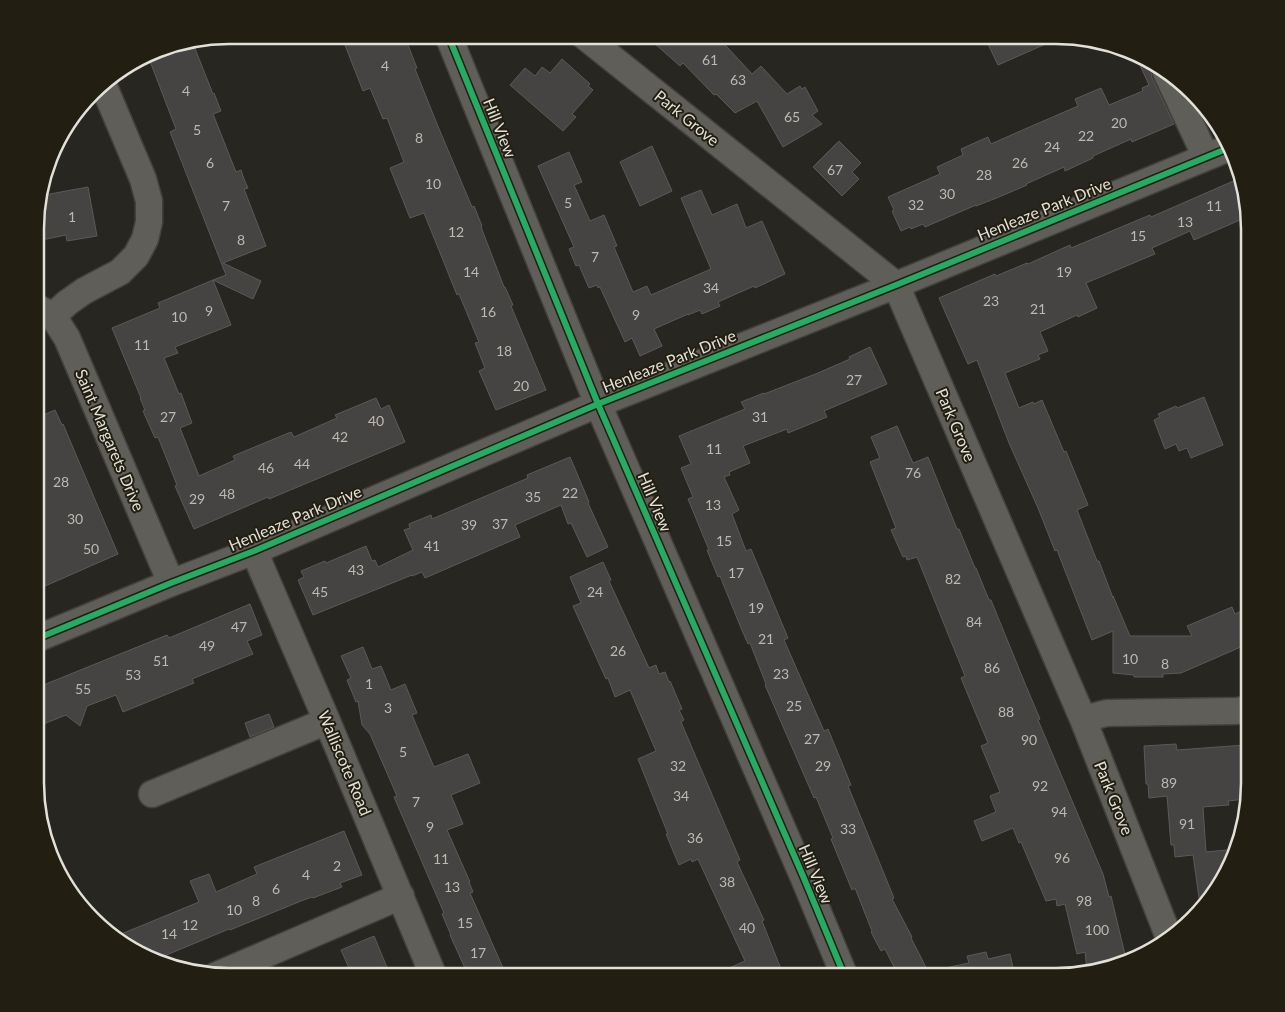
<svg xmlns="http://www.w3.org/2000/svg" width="1285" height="1012" font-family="Lato,sans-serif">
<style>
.building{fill:#464343;stroke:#5c5959}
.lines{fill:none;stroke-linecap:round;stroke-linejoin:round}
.minor-casing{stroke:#42413b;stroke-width:29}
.minor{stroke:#605e59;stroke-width:26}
.cycleway-casing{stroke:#221f12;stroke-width:9}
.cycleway{stroke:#26ab63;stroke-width:6}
.labels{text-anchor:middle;stroke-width:4;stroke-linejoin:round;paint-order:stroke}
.number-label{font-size:14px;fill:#bcb9b3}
.street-label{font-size:16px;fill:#e3e0d8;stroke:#221f12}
.rim{fill:none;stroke:#e3e0d8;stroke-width:2.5}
</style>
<rect width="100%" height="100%" fill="#282620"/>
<path class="building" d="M341 35H404L417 68 415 69 437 124 472 207 474 206 482 226 481 227 504 287H505L513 305 511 306 546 390 496 410 479 371 485 368 475 343 479 342 459 294 457 295 424 213 410 218 390 168 404 162 387 118 383 119 370 88 363 91Z
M645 35H716L752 74 761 66 787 94 800 86 802 89 805 87 818 111 812 115 822 124 783 147 757 101 735 113 716 94 714 95 683 63 680 66Z
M1008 35H1066L998 65 988 44Z
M192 41 213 94 214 93 221 111 213 114 236 172 241 170 244 179 248 188 244 189 266 246 223 263 261 281 253 299 213 280 226 275 170 132 176 129 148 56 174 44Z
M1134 52 1153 64 1151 71 1152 78 1174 124 1132 142 1131 139 1093 156V158L1065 171 1064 167 1026 184 1027 185 999 197 976 206V205L925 227 923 224 911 229 910 227 901 231 892 211 894 210 888 197 940 174 937 167 963 155 961 149 988 137 991 144 1025 129 1078 106 1075 99 1101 88 1109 105 1143 91 1142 88 1149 85Z
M562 59 590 84 588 86 593 90 572 114 576 117 563 131 510 85 525 68 535 76 542 67 550 73Z
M839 141 861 163 852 172 859 179 842 196 813 167Z
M652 146 672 191 640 206 620 162Z
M569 152 582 182 574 185 590 221 604 215 617 246 614 247 633 292 647 286 651 295 711 269 681 198 701 190 712 215 737 204 746 228 762 221 785 274 755 288 754 286 718 302 720 306 702 314 700 310 688 315V314L654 329 662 346 640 356 632 338 625 342 600 287 598 288 597 285 589 288 579 265 576 266 569 249 574 247 538 166Z
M1238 179 1247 217 1194 240 1190 231 1152 248 1155 254 1086 283 1097 308 1078 317 1077 315 1040 332 1048 351 1038 355 1040 359 1005 373 1019 408 1033 402 1034 404 1042 400 1064 452 1066 451 1088 505 1077 510 1097 561H1099L1113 598V596L1130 636H1192L1187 626 1232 607 1235 614 1250 607V643L1181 673 1163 674V677H1134V675L1113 673V631L1092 640 1057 550 1055 551 1038 508 1009 443 977 360 968 364 939 298 995 274 996 276 1027 263 1028 264 1070 245 1071 248 1150 215 1151 217Z
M88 187 97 236 67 241 66 235 37 241V203L39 196Z
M213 280 231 325 175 347 178 353 164 358 179 394 181 393 192 423 180 428 199 476 235 460 233 456 291 432 294 437 337 418 335 415 376 398 381 409 389 405 405 442 269 499 268 497 194 529 175 486 177 485 158 437 155 438 143 411 145 410 140 398H141L112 328 160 308 158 303Z
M870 347 887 384 824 411 827 417 788 433 787 429 743 446 750 463 729 472 730 475 724 477 739 510 732 514 746 551 751 549 788 638 784 640 824 731 828 729 851 785 848 786 894 898 892 899 912 937 911 938 931 977H899L885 949 881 951 871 932 872 931 855 888 852 890 831 839 833 838 816 797 814 798 765 685 766 684 750 643 748 644 741 628 720 576 718 577 707 550H709L688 499 693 497 681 468 691 464 679 436 745 409 741 402 764 393V394L818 373 850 359 849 357Z
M1204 397 1223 445 1191 458 1187 448 1179 451 1176 444 1165 449 1154 420 1160 417 1158 414 1176 406 1177 408Z
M55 410 62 425 63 424 118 554 36 590V418Z
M897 426 913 463 928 457 957 529H959L975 568H976L989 600H991L1026 686 1040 719 1038 720 1103 874 1109 897 1111 896 1127 963 1087 971 1085 952 1077 954 1065 904 1057 906 1056 899 1046 901 1021 842 1019 843 1013 828 982 841 974 821 996 812 990 796 1000 792 981 746 988 743 961 678 965 676 917 557 907 560 906 556 903 557 891 530 896 528 870 462 880 458 871 437Z
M570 457 589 502 588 503 608 547 587 557 571 523 568 524 561 505 515 525 520 537 425 578 422 572 412 576V575L313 615 298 580 304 577 301 571 325 561 326 563 366 546 372 561 375 560 378 567 413 550 404 530 410 528 409 524 431 515 432 519 528 478 527 475Z
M603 562 611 580 609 581 649 668 656 665 659 674 665 672 669 682 670 681 682 709 679 710 684 720 681 722 740 860 737 862 764 920 762 921 781 969 777 970 780 977H709L745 961 698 859 692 862 691 859 679 865 666 834H668L638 759 656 751 630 690 615 697 608 678 606 679 573 606 581 603 570 577Z
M250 604 262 635 247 641 253 654 192 679 194 683 123 712 116 695 87 706 80 726 66 715 36 727V688L167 635 169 638Z
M363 647 372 669 381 666 391 690 405 684 417 713 412 715 434 767 468 754 480 783 451 795 463 824 447 830 470 882H469L473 892 470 893 507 977H469L450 935H451L442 914 444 913 394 797 397 796 370 734 362 725 358 701 356 702 347 680 351 678 341 656Z
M269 714 274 727 250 737 245 723Z
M1176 744 1177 750 1245 745V746H1250V787L1245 788 1246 799 1228 801 1229 805 1203 807 1206 852 1237 849 1235 858 1201 912 1193 855 1175 857 1174 845H1171L1167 796 1149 798 1148 784H1146L1144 746Z
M344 831 362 875 340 883 342 887 313 898 312 897 301 901 230 930 229 929 152 961 114 937 199 902 190 881 209 874 216 892 257 874 254 867Z
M374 936 391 977H353L341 950Z
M986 952 988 959 1010 954 1015 977H946L945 968 969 963 967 956Z"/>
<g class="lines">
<g class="minor-casing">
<path id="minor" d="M448 35 598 404 803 876 845 977
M583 35 896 285 1083 719 1168 935
M1166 72 1206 157
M36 307 53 316 67 338 171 583
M53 316 67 303 84 291 120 272 136 256 145 239 149 222V201L143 179 102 82
M254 551 327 721 434 977
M36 639 171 583 254 551 598 404 896 285 1231 147
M1083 719 1107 713 1236 711 1250 709
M152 794 327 721
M215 976 401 896"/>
</g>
<use href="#minor" class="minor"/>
<g class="cycleway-casing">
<path id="cycleway" d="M448 35 598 404 803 876 845 977
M36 639 171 583 254 551 598 404 896 285 1231 147"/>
</g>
<use href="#cycleway" class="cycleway"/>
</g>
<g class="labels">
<g class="number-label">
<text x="710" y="65">61</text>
<text x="385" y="71">4</text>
<text x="738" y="85">63</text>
<text x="186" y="96">4</text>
<text x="792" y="122">65</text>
<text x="1119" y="128">20</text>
<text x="197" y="135">5</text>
<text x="1086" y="141">22</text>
<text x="419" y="143">8</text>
<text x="1052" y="152">24</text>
<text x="210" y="168">6</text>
<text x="1020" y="168">26</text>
<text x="835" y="175">67</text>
<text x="984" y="180">28</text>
<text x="433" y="189">10</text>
<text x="947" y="199">30</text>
<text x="568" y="208">5</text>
<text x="916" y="210">32</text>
<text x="226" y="211">7</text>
<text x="1214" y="211">11</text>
<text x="72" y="222">1</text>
<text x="1185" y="227">13</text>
<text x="456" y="237">12</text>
<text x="1138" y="241">15</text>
<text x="241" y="245">8</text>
<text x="595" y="262">7</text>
<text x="471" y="277">14</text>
<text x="1064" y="277">19</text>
<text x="711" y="293">34</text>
<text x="991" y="306">23</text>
<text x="1038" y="314">21</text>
<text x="209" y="316">9</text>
<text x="488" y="317">16</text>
<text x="636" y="320">9</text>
<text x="179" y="322">10</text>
<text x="142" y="350">11</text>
<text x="504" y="356">18</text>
<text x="854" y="385">27</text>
<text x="521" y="391">20</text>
<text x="168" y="422">27</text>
<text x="760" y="422">31</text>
<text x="376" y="426">40</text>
<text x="340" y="442">42</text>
<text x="714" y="454">11</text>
<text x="302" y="469">44</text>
<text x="266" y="473">46</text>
<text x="913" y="478">76</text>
<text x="61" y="487">28</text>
<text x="570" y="498">22</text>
<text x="227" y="499">48</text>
<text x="533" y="502">35</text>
<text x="197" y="504">29</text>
<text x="713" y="510">13</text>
<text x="75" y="524">30</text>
<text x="500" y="529">37</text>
<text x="469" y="530">39</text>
<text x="724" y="546">15</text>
<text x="432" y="551">41</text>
<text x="91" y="554">50</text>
<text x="356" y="575">43</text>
<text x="736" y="578">17</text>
<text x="953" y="584">82</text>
<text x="320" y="597">45</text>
<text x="595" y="597">24</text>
<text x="756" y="613">19</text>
<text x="974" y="627">84</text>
<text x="239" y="632">47</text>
<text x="766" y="644">21</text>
<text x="207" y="651">49</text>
<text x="618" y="656">26</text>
<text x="1130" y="664">10</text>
<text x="161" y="666">51</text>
<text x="1165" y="669">8</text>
<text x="992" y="673">86</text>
<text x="781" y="679">23</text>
<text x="133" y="680">53</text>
<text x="369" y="689">1</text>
<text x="83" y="694">55</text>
<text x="794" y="711">25</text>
<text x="388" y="713">3</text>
<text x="1006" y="717">88</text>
<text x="812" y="744">27</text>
<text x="1029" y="745">90</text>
<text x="403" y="757">5</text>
<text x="678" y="771">32</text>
<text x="823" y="771">29</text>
<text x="1169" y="788">89</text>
<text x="1040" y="791">92</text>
<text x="681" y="801">34</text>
<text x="416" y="807">7</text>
<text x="1059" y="817">94</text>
<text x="1187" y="829">91</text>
<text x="430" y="832">9</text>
<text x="848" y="834">33</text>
<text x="695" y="843">36</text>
<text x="1062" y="863">96</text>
<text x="441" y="864">11</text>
<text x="337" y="871">2</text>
<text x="306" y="880">4</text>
<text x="727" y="887">38</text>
<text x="452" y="892">13</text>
<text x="276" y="894">6</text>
<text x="256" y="906">8</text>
<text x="1084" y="906">98</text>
<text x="234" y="915">10</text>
<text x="465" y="928">15</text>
<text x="190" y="930">12</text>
<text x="747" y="933">40</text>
<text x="1097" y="935">100</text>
<text x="169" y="939">14</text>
<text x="478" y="958">17</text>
</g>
<g class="street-label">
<text transform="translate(687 118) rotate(39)" y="6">Park Grove</text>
<text transform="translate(500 128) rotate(68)" y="6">Hill View</text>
<text transform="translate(1044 209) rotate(-22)" y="6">Henleaze Park Drive</text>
<text transform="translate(669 361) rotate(-22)" y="6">Henleaze Park Drive</text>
<text transform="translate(956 425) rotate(67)" y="6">Park Grove</text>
<text transform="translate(110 440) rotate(67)" y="6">Saint Margarets Drive</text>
<text transform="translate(655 502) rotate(67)" y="6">Hill View</text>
<text transform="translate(295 518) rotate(-23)" y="6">Henleaze Park Drive</text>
<text transform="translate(345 763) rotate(67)" y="6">Walliscote Road</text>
<text transform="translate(1114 798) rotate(68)" y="6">Park Grove</text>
<text transform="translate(816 874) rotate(67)" y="6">Hill View</text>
</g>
</g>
<path d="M0 0H1285V1012H0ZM229 44H1056A185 185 0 0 1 1241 229V783A185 185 0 0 1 1056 968H229A185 185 0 0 1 44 783V229A185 185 0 0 1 229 44Z" fill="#221f12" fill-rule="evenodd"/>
<path class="rim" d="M229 44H1056A185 185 0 0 1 1241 229V783A185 185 0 0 1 1056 968H229A185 185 0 0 1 44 783V229A185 185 0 0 1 229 44Z"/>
</svg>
